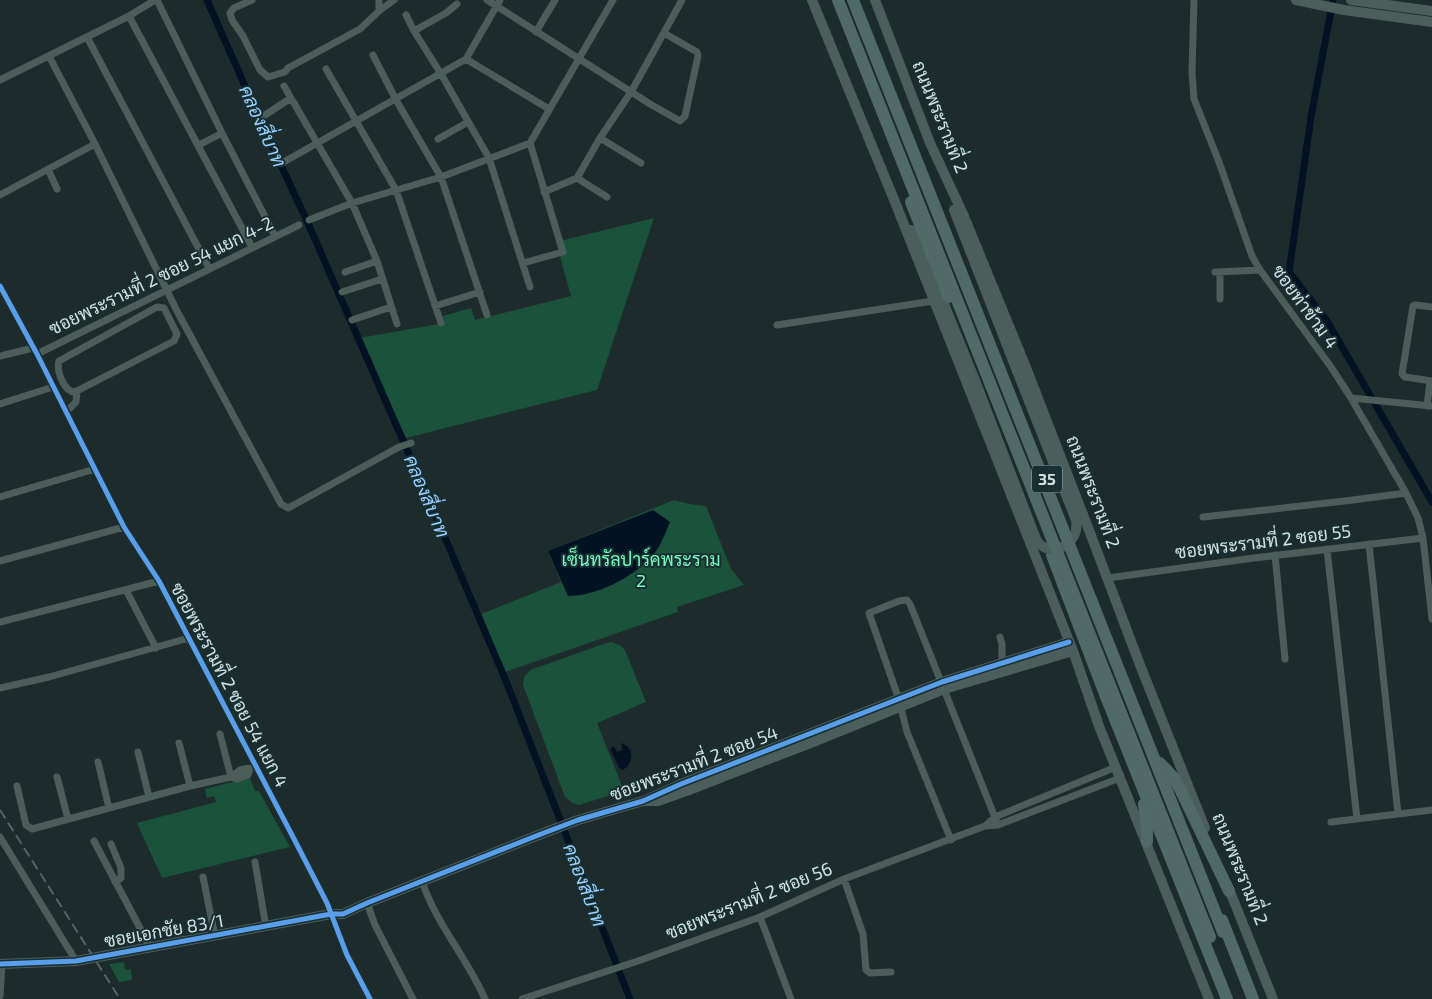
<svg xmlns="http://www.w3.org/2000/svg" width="1432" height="999" font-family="'Exo 2',Sarabun,sans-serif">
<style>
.green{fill:#1a523b}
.water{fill:#031223}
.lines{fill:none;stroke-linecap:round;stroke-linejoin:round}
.canal{stroke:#031223;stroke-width:7}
.street{stroke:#4d5d5a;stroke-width:7}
.secondary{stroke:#4b5e5c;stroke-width:10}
.highway{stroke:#506a67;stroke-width:12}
.rail{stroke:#576462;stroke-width:2;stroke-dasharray:10 5;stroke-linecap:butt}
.secondary-bridge{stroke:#4b5e5c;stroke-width:10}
.highway-bridge{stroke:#506a67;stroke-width:12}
.cycleway-casing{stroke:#183032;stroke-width:8}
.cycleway{stroke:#5a9eea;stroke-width:5}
.labels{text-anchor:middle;stroke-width:4;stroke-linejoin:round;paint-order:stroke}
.shield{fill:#183032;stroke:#9aabac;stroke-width:1}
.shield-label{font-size:16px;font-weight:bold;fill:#d2e0e1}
.street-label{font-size:18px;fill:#d2e0e1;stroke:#183032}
.park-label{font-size:18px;fill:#74f8bc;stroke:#183032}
.water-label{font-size:19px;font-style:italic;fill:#99cefe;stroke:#183032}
</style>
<rect width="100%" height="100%" fill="#1e2b2c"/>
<path class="green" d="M654 218 597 390 406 438 360 338 444 323 443 316 471 308 475 320 571 296 556 242Z
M674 500 689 504 706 506 731 569 744 585 677 607 678 612 505 672 481 614 561 582 548 551Z
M612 642 621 646 625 650 646 702 597 723 624 791 579 805 572 803 565 797 523 685 524 677 530 670 606 643Z
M247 778H250L255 791H259L290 847 162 878 137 823 216 802 214 796 207 798 205 789Z
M124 962 125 970 131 969 132 980 119 982 109 964Z"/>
<path class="water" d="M653 510 670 522C665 534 660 548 651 557 632 578 596 596 568 596L548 551Z
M621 743C635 747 634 763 623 770L619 768 610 749 614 746 617 752 622 750Z"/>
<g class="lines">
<path class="canal" d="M207 0 263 127 307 221 425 491 506 681 630 999
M1333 0 1311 117 1289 272 1327 321 1432 502"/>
<path class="street" d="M157 0 222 133 275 236
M252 0 234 8 230 13 232 20 243 36 260 70 268 77 285 72 288 68 360 29 379 11 394 0
M487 0 650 104 680 121 685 116 698 56 697 52 664 33
M1194 0 1192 72 1194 99 1219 162 1252 256 1260 270 1331 367 1351 398 1406 493 1418 518 1423 538 1432 619
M379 11V0
M406 15 414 31 441 74 489 158 530 287
M129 16 252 247
M414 31 446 13 457 4
M536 32 555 0
M87 37 209 268
M373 55 396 100 441 177 487 315
M49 56 95 144 177 311 281 504 288 508 292 506 399 447 411 443
M466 59 549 109
M326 69 396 190 441 323
M0 80 129 16 155 0
M284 86 352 203 377 261 397 324
M262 117 291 98
M600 138 641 163
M438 139 468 122
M530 143 613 0
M199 145 222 133
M282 163 466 59 500 0
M48 169 57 189
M577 178 607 197
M544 192 577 178 600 138 631 92 682 0
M0 195 95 144
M309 220 352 203 441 177 530 143 563 252 523 263
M345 272 377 261
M1215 272 1260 270
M1220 272V299
M0 286 37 354 124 527 159 581 293 837 327 903 347 955 370 999
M342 292 382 279
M435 306 480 292
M157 307 164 308 177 334 174 341 77 391 72 392C63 387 56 371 59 361Z
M1432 307 1415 305 1413 306 1402 374 1405 377 1432 381
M352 320 391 307
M777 325 933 301
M37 354 299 225
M0 356 33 348
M1351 398 1432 406
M0 404 53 387
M1427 406 1430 381
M66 412 76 402 77 391
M0 497 95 469
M1203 517 1353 500 1406 493
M1369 544 1398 814
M1327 549 1357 819
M1275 555 1285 659
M0 561 124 527
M1108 578 1254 558 1423 538
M126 590 156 648
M0 622 159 581
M1000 637 1002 644V663
M0 688 49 677 189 638
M220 734 231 777
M179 743 190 786
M138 752 149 797
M98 762 109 808
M1116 767 995 817 985 826 998 825 1120 778
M57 777 68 819
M231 777 240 770 254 767
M17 786 26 825 32 829 190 786 231 777 237 779 248 775 250 769
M1331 822 1432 810
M0 837 76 961
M951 840 907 732 899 700 869 613 899 601 907 600 910 604 998 825
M94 841 150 947
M111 844 121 868V878L115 882
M255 862 266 927
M203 877 215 936
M844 879 863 934 866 970 870 973 891 972
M422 881C436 924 467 958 485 999
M367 903 375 925 413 999
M760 917 791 999
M0 996 2 964
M522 999 638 961 760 917 844 879 985 826"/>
<path class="secondary" d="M812 0 895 202 1073 651 1099 726 1209 999
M875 0 930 143 963 214 1025 365 1089 530 1140 665 1205 828
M1296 0 1344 10 1432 22
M1351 0 1432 11
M954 210 1017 371
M911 230 931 272 976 383
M644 801H658L689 790 813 742 944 689 1073 651
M1227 884 1273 999
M0 964 76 961 331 914H343L367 903 536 836 578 820 643 801 681 784 942 682 1069 642"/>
<path class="highway" d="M911 202 949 297
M1052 555 1105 694 1227 999
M1160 763 1174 778 1182 793 1229 891
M1144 804 1147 828V842
M1222 920 1253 999"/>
<path class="rail" d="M0 810 120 999"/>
<path class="secondary-bridge" d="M976 383 1036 539C1047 560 1081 546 1076 520L1017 371"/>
<path class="highway-bridge" d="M838 0 1210 937
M853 0 1223 932"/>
<g class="cycleway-casing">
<path id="cycleway" d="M0 286 37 354 124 527 159 581 293 837 327 903 347 955 370 999
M0 964 76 961 331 914H343L367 903 536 836 578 820 643 801 681 784 942 682 1069 642"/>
</g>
<use href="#cycleway" class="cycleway"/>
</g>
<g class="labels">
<rect class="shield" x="1032" y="465.5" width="30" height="27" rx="4"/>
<g class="shield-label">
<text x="1047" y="485">35</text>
</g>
<g class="street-label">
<text transform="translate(940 117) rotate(68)" y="6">ถนนพระรามที่ 2</text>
<text transform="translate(161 276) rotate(-26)" y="6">ซอยพระรามที่ 2 ซอย 54 แยก 4-2</text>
<text transform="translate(1305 307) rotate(54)" y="6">ซอยท่าข้าม 4</text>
<text transform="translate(1093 492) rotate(69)" y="6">ถนนพระรามที่ 2</text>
<text transform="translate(1263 542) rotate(-7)" y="6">ซอยพระรามที่ 2 ซอย 55</text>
<text transform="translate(229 685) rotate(62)" y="6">ซอยพระรามที่ 2 ซอย 54 แยก 4</text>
<text transform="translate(694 764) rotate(-21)" y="6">ซอยพระรามที่ 2 ซอย 54</text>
<text transform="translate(1240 869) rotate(68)" y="6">ถนนพระรามที่ 2</text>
<text transform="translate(749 901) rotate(-22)" y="6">ซอยพระรามที่ 2 ซอย 56</text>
<text transform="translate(164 931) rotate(-10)" y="6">ซอยเอกชัย 83/1</text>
</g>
<g class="park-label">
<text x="641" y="566">เซ็นทรัลปาร์คพระราม<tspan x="641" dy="21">2</tspan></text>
</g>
<g class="water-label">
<text transform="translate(263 126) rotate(66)" y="7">คลองสี่บาท</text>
<text transform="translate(427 496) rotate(67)" y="7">คลองสี่บาท</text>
<text transform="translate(585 885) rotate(69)" y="7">คลองสี่บาท</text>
</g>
</g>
</svg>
